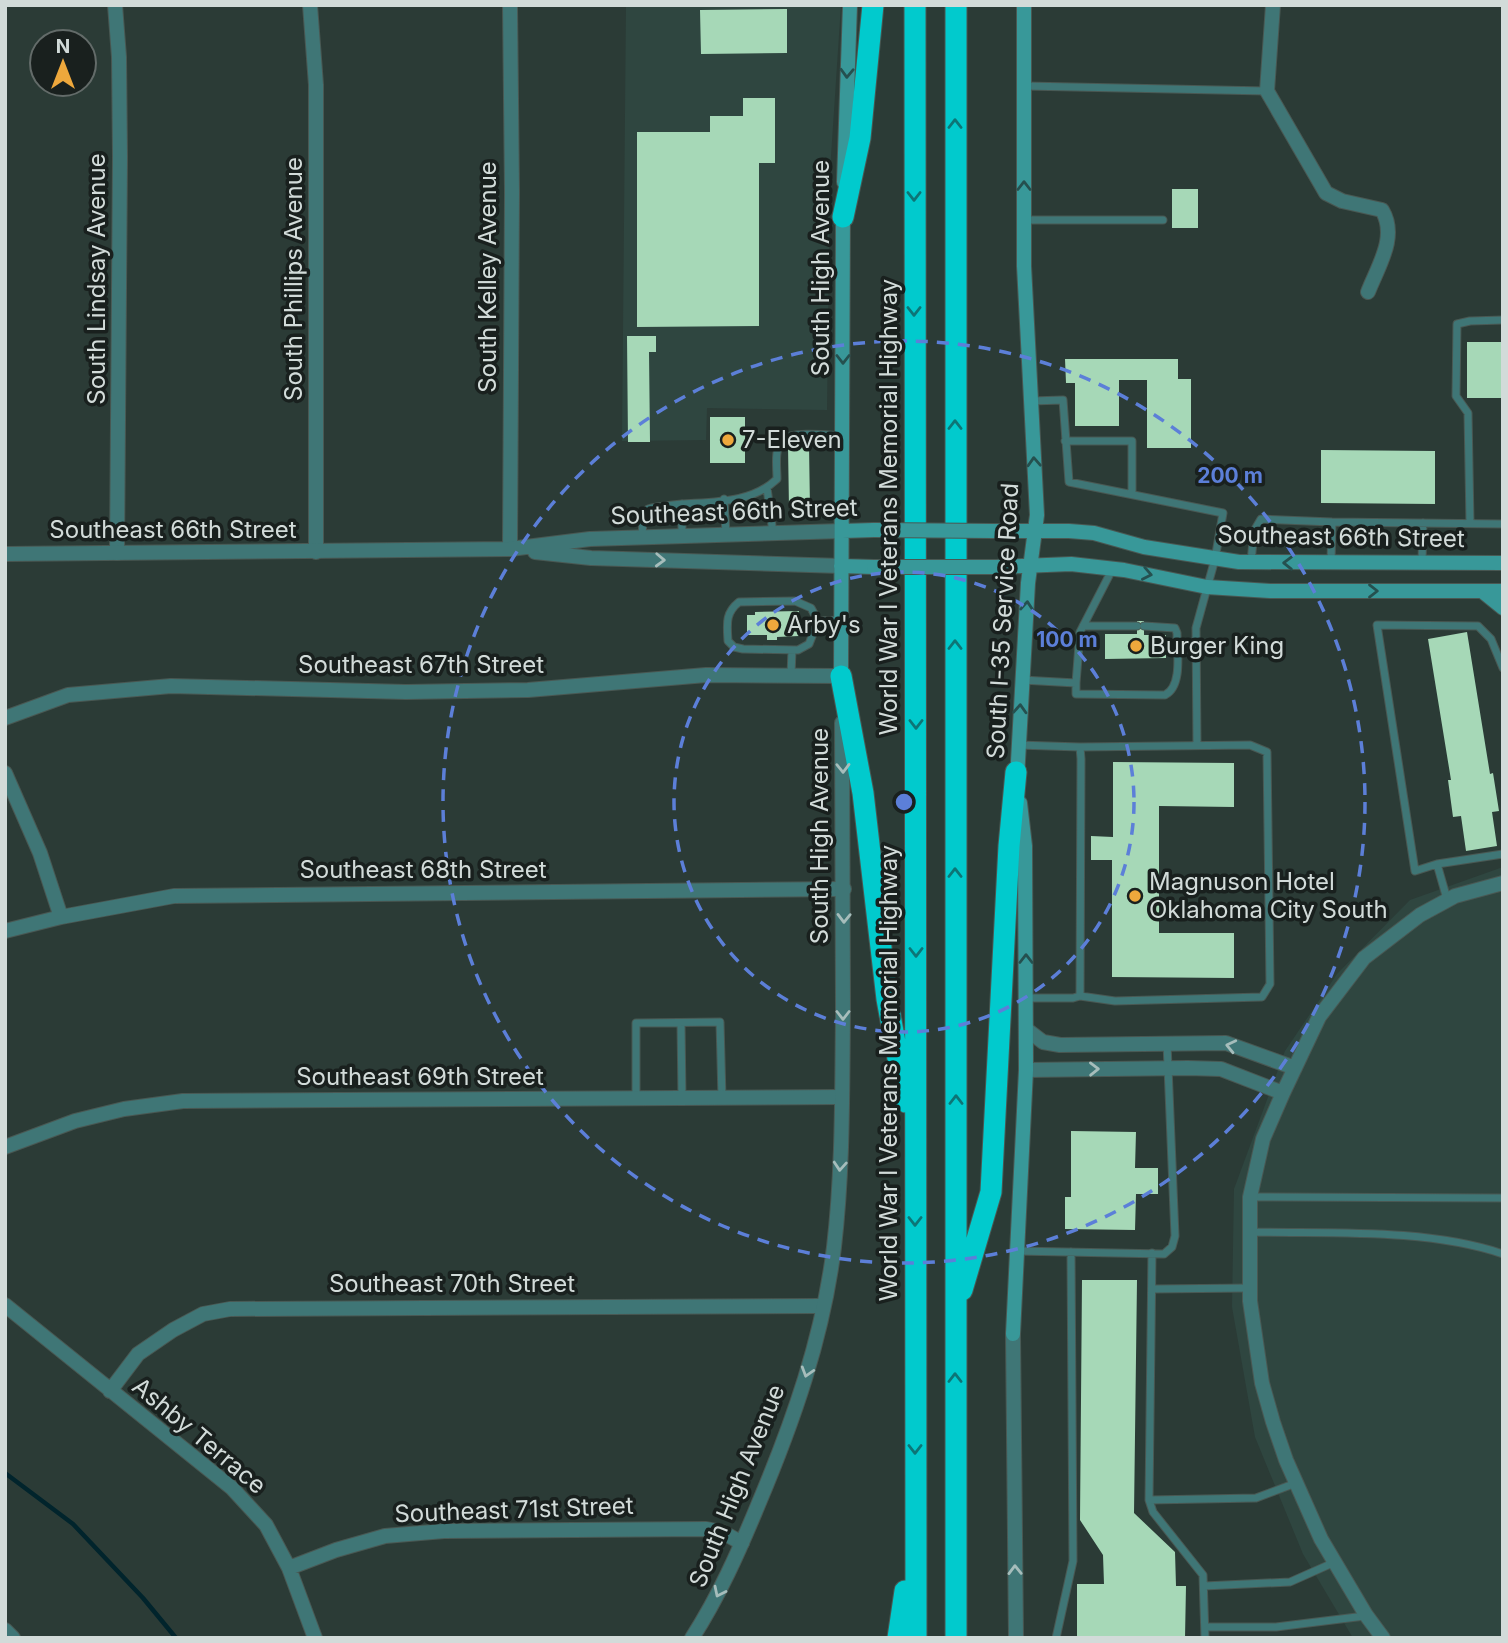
<svg xmlns="http://www.w3.org/2000/svg" width="1508" height="1643" font-family="Inter,sans-serif">
<style>
.built{fill:#2f4640}
.lines{fill:none;stroke-linecap:round;stroke-linejoin:round}
.stream{stroke:#01242c;stroke-width:4.5}
.building{fill:#a6d8b7}
.service-casing{stroke:#495853;stroke-width:9}
.minor-casing{stroke:#495853;stroke-width:16}
.tertiary-casing{stroke:#495853;stroke-width:16}
.secondary-casing{stroke:#495853;stroke-width:16}
.motorway-casing{stroke:#495853;stroke-width:23}
.service{stroke:#3f7676;stroke-width:7}
.minor{stroke:#3f7676;stroke-width:14}
.tertiary{stroke:#3f7676;stroke-width:14}
.secondary{stroke:#389899;stroke-width:14}
.motorway{stroke:#01cacd;stroke-width:21}
.secondary-bridge-casing{stroke:#495853;stroke-width:16;stroke-linecap:butt}
.secondary-bridge{stroke:#389899;stroke-width:14}
.oneway{stroke:#25504f}
.oneway2{stroke:#0d7576}
.oneway3{stroke:#a6bdbb}
.ring{fill:none;stroke:#5c7fd8;stroke-width:3.5;stroke-dasharray:12 9}
.poi-dot{fill:#eea83c;stroke:#19201e;stroke-width:2.5}
.labels{text-anchor:middle;stroke-width:7;stroke-linejoin:round;paint-order:stroke}
.street-label{font-size:24px;fill:#d2dbd9;stroke:#19201e}
.poi-label{font-size:24px;fill:#d2dbd9;stroke:#19201e;text-anchor:start}
.centre{fill:#5c7fd8;stroke:#19201e;stroke-width:3.5}
.ring-label{font-size:21px;text-anchor:middle;font-weight:bold;fill:#5c7fd8;stroke:#19201e;stroke-width:7;stroke-linejoin:round;paint-order:stroke}
</style>
<rect width="100%" height="100%" fill="#2b3b36"/>
<path class="built" d="M626 5H841L830 171 827 410 707 408 706 440 622 441Z
M1503 867V1638H1353L1303 1554 1255 1437 1232 1307 1234 1189 1285 1051 1337 974 1410 900Z"/>
<g class="lines">
<path class="stream" d="M5 1473 73 1524 143 1598 176 1638"/>
</g>
<path class="building" d="M787 9V53L701 54 700 10Z
M743 98H775V163H759V326L637 327V132H710V116H743Z
M1172 189H1198V228H1172Z
M627 336H656V352H649L650 442H628Z
M1467 342H1503V398H1467Z
M1065 359H1178V379H1191V448H1147V380H1119V426H1075V383H1066Z
M710 417H745V463H710Z
M788 445H809L810 509H789Z
M1321 450 1435 451V504L1321 503Z
M732 504H753V518H732Z
M799 611V636L777 637V640H767V635H747V615H755V612Z
M1137 621H1144V635H1166V658L1105 659V634H1137Z
M1467 632 1490 774 1493 773 1499 811 1492 812 1497 846 1466 851 1461 816 1453 817 1448 780H1451L1428 639Z
M1113 762 1234 763V807L1159 806V933H1234V978L1112 977V860H1091V836L1113 837Z
M1071 1131 1136 1132 1135 1168H1158V1194H1136L1135 1230 1065 1229V1197H1071Z
M1082 1280H1137L1134 1513 1175 1552 1176 1586H1186L1185 1638H1077V1584H1104L1103 1555 1080 1520Z"/>
<g class="lines">
<g class="service-casing">
<path id="service" d="M1025 86 1267 91
M1025 220H1163
M1031 401 1063 400 1069 482 1223 513 1215 559 1196 628 1197 745
M1065 441H1132V493
M767 488 773 533
M724 499 726 534
M682 504V536
M1470 523 1468 413 1456 396 1457 324 1470 321 1503 320
M642 538 643 519 648 509C689 498 744 511 777 479 777 468 774 449 782 440 791 431 828 435 842 436
M1251 562 1254 531 1261 519 1332 522 1503 524
M1331 562 1332 522
M1422 562 1423 523
M795 601 811 608 818 621 809 644 798 650 743 649 734 647 728 641C727 624 725 613 739 602Z
M818 621 841 620
M1083 626H1137
M1503 668 1491 639 1478 626 1377 625 1415 871 1437 864 1503 854
M791 675 792 650
M1022 680 1076 683 1080 632 1113 568
M1076 683V694L1165 695C1183 686 1177 651 1177 633L1175 628 1144 626
M1018 745 1080 747 1081 759 1080 996 1073 998H1026
M1080 747 1250 745 1267 752 1270 984 1262 997 1115 1001 1080 996
M1437 864 1447 899
M681 1023 682 1098
M636 1098V1023L720 1022 722 1098
M1250 1197 1503 1198
M1249 1232C1330 1234 1426 1228 1503 1254
M1017 1251 1164 1254 1172 1247 1175 1236 1167 1043
M1152 1253 1149 1500 1153 1512 1203 1575 1205 1638
M1152 1289 1250 1288
M1149 1500 1256 1498 1296 1483
M1204 1586 1290 1582 1335 1562
M1205 1627H1276L1365 1616
M1056 1638 1073 1561 1071 1252"/>
</g>
<g class="minor-casing">
<path id="minor" d="M115 5 119 57 120 157 117 553
M310 5 316 85V552
M1273 5 1267 91 1326 193 1342 201 1382 210C1398 237 1378 266 1368 292
M510 549 512 192 510 5
M5 718 68 695 171 686 406 692 528 690 706 675 841 676
M5 773 40 853 61 917
M5 931 61 917 174 896 844 889
M5 1147 75 1121 124 1109 183 1101 842 1097
M5 1305 232 1488 266 1525 289 1568 315 1638
M110 1391 138 1354 173 1330 203 1314 230 1309 823 1306
M289 1568 336 1550 385 1536 444 1531 706 1529 722 1532 742 1543
M5 1630 13 1638"/>
</g>
<g class="tertiary-casing">
<path id="tertiary" d="M535 552 591 558 841 566
M5 554 510 549 590 539 842 531
M1026 1029 1043 1042 1060 1045 1226 1043 1295 1068
M1026 1070 1188 1068 1221 1069 1283 1093
M1013 1334 1016 1638
M692 1638C719 1596 739 1551 758 1505 793 1422 823 1337 834 1247 843 1170 842 1092 843 1014 843 917 843 820 842 723
M1383 1638 1366 1615 1321 1539 1286 1460 1273 1422 1262 1383 1250 1301V1197L1263 1139 1283 1093 1319 1017 1364 958 1420 915 1455 896 1503 883"/>
</g>
<g class="secondary-casing">
<path id="secondary" d="M844 182 850 5
M842 531 874 530
M994 531H1069L1094 533 1144 547 1239 562 1503 563
M841 566 874 567
M996 567 1071 564 1124 570 1207 587 1270 591H1503
M1482 591 1503 608
M841 676 843 210
M1017 779 1028 583 1037 515 1024 266V5
M1013 1334 1026 1070 1025 846 1020 803"/>
</g>
<g class="motorway-casing">
<path id="motorway" d="M915 5 916 1638
M843 217 860 138 873 5
M841 676 863 793 887 999 906 1102
M962 1290 991 1192 1009 846 1016 772
M898 1638 905 1591
M956 1638V5"/>
</g>
<use href="#service" class="service"/>
<use href="#minor" class="minor"/>
<use href="#tertiary" class="tertiary"/>
<use href="#secondary" class="secondary"/>
<use href="#motorway" class="motorway"/>
<g class="secondary-bridge-casing">
<path id="secondary-bridge" d="M874 530 994 531
M874 567H996"/>
</g>
<use href="#secondary-bridge" class="secondary-bridge"/>
</g>
<defs><path id="oneway-chevron" d="M-2-3.5L2.5 0L-2 3.5" fill="none" stroke-width="1.6" stroke-linecap="round" stroke-linejoin="round" transform="scale(1.75)"/></defs>
<g class="oneway">
<use href="#oneway-chevron" transform="translate(847 73) rotate(92)"/>
<use href="#oneway-chevron" transform="translate(1024 186) rotate(-90)"/>
<use href="#oneway-chevron" transform="translate(843 359) rotate(90)"/>
<use href="#oneway-chevron" transform="translate(1034 462) rotate(-93)"/>
<use href="#oneway-chevron" transform="translate(1288 563) rotate(-179)"/>
<use href="#oneway-chevron" transform="translate(1147 574) rotate(11)"/>
<use href="#oneway-chevron" transform="translate(1373 591)"/>
<use href="#oneway-chevron" transform="translate(1027 606) rotate(-86)"/>
<use href="#oneway-chevron" transform="translate(1020 709) rotate(-87)"/>
<use href="#oneway-chevron" transform="translate(1026 959) rotate(-90)"/>
</g>
<g class="oneway2">
<use href="#oneway-chevron" transform="translate(955 124) rotate(-90)"/>
<use href="#oneway-chevron" transform="translate(914 196) rotate(90)"/>
<use href="#oneway-chevron" transform="translate(914 311) rotate(90)"/>
<use href="#oneway-chevron" transform="translate(955 425) rotate(-90)"/>
<use href="#oneway-chevron" transform="translate(955 645) rotate(-90)"/>
<use href="#oneway-chevron" transform="translate(916 724) rotate(90)"/>
<use href="#oneway-chevron" transform="translate(955 873) rotate(-90)"/>
<use href="#oneway-chevron" transform="translate(916 952) rotate(90)"/>
<use href="#oneway-chevron" transform="translate(956 1100) rotate(-90)"/>
<use href="#oneway-chevron" transform="translate(915 1221) rotate(90)"/>
<use href="#oneway-chevron" transform="translate(955 1378) rotate(-90)"/>
<use href="#oneway-chevron" transform="translate(915 1449) rotate(90)"/>
</g>
<g class="oneway3">
<use href="#oneway-chevron" transform="translate(660 560) rotate(2)"/>
<use href="#oneway-chevron" transform="translate(843 768) rotate(89)"/>
<use href="#oneway-chevron" transform="translate(844 918) rotate(91)"/>
<use href="#oneway-chevron" transform="translate(843 1015) rotate(90)"/>
<use href="#oneway-chevron" transform="translate(1231 1046) rotate(-167)"/>
<use href="#oneway-chevron" transform="translate(1094 1069) rotate(-1)"/>
<use href="#oneway-chevron" transform="translate(840 1166) rotate(94)"/>
<use href="#oneway-chevron" transform="translate(807 1372) rotate(107)"/>
<use href="#oneway-chevron" transform="translate(1015 1570) rotate(-91)"/>
<use href="#oneway-chevron" transform="translate(719 1592) rotate(116)"/>
</g>
<g class="ring">
<circle cx="904" cy="802" r="230"/>
<circle cx="904" cy="802" r="461"/>
</g>
<g class="poi-dot">
<circle cx="728" cy="440" r="7"/>
<circle cx="773" cy="625" r="7"/>
<circle cx="1136" cy="646" r="7"/>
<circle cx="1135" cy="896" r="7"/>
</g>
<g class="labels">
<g class="street-label">
<text transform="translate(821 268) rotate(-90)" y="8">South High Avenue</text>
<text transform="translate(488 277) rotate(-90)" y="8">South Kelley Avenue</text>
<text transform="translate(97 279) rotate(-90)" y="8">South Lindsay Avenue</text>
<text transform="translate(294 279) rotate(-90)" y="8">South Phillips Avenue</text>
<text transform="translate(889 507) rotate(-90)" y="8">World War I Veterans Memorial Highway</text>
<text transform="translate(734 512) rotate(-2)" y="8">Southeast 66th Street</text>
<text x="173" y="538">Southeast 66th Street</text>
<text transform="translate(1341 537) rotate(1)" y="8">Southeast 66th Street</text>
<text transform="translate(1003 621) rotate(-87)" y="8">South I-35 Service Road</text>
<text x="421" y="673">Southeast 67th Street</text>
<text transform="translate(820 836) rotate(-90)" y="8">South High Avenue</text>
<text x="423" y="878">Southeast 68th Street</text>
<text transform="translate(889 1073) rotate(-90)" y="8">World War I Veterans Memorial Highway</text>
<text x="420" y="1085">Southeast 69th Street</text>
<text x="452" y="1292">Southeast 70th Street</text>
<text transform="translate(199 1436) rotate(40)" y="8">Ashby Terrace</text>
<text transform="translate(737 1486) rotate(-68)" y="8">South High Avenue</text>
<text transform="translate(514 1510) rotate(-2)" y="8">Southeast 71st Street</text>
</g>
<g class="poi-label">
<text x="742" y="448">7-Eleven</text>
<text x="787" y="633">Arby's</text>
<text x="1150" y="654">Burger King</text>
<text x="1149" y="890">Magnuson Hotel<tspan x="1149" dy="28">Oklahoma City South</tspan></text>
</g>
</g>
<circle cx="904" cy="802" r="10" class="centre"/>
<g class="ring-label">
<text x="1230" y="483">200 m</text>
<text x="1067" y="647">100 m</text>
</g>
<rect width="1508" height="1643" fill="none" stroke="#d2dbd9" stroke-width="14"/>
<g transform="translate(63 63)"><circle r="33" fill="#19201e" stroke="#636b69" stroke-width="2"/>
<path d="M0-5L12 26L0 18L-12 26Z" fill="#eea83c"/>
<text y="-10" font-size="19" font-weight="bold" text-anchor="middle" fill="#d2dbd9">N</text>
</g>
</svg>
